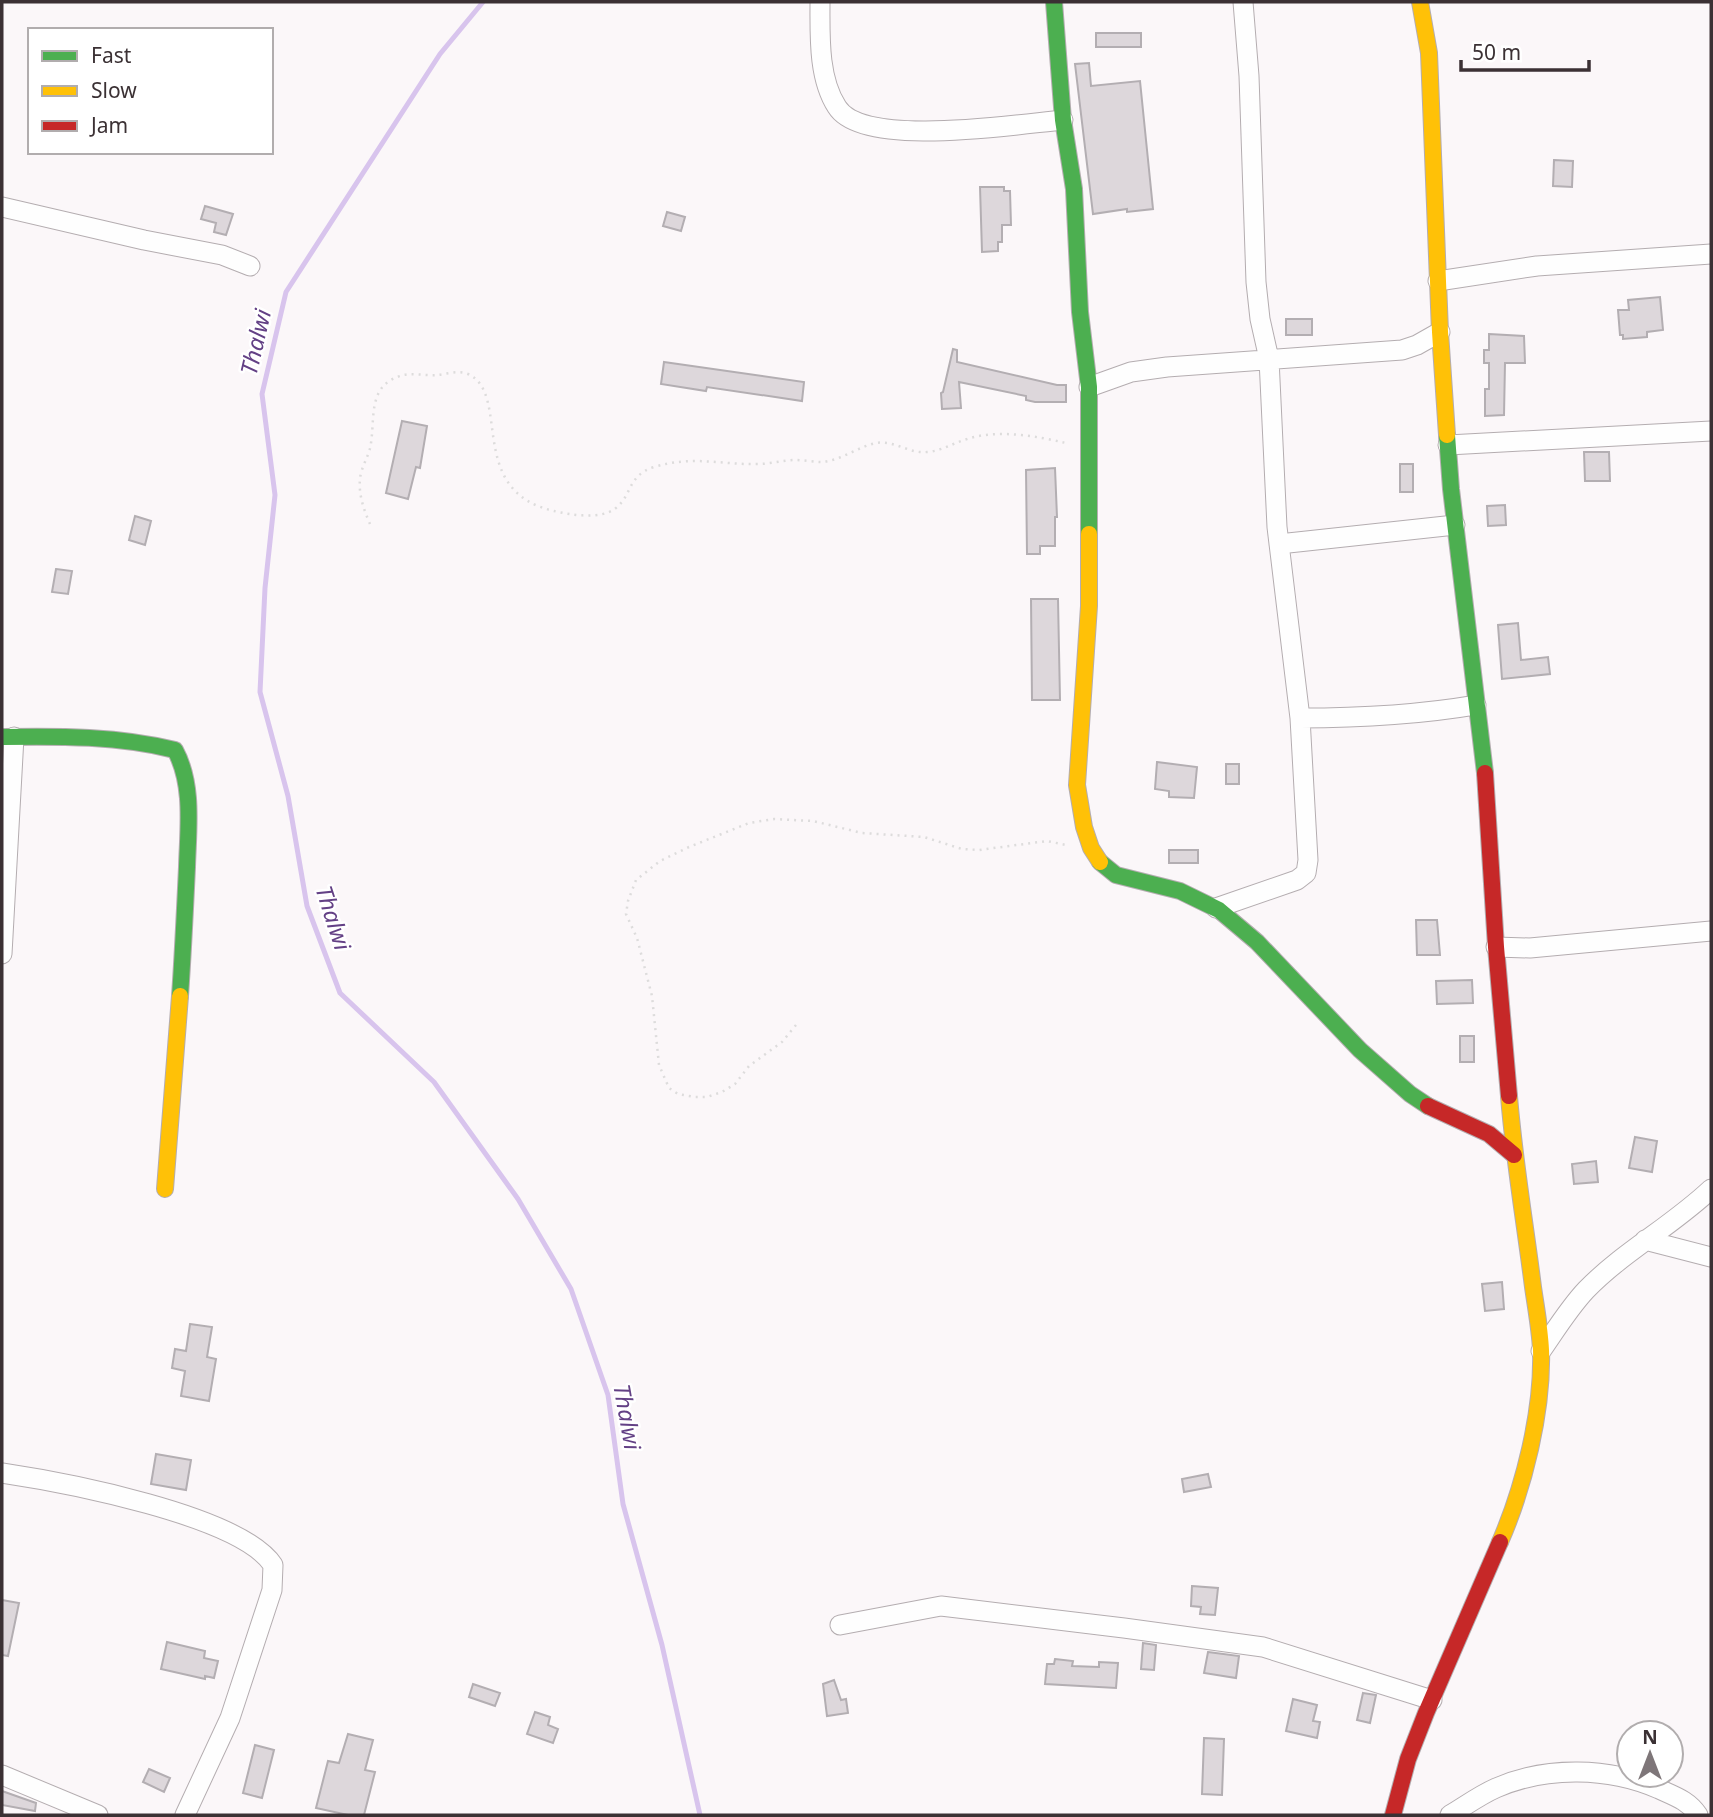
<svg xmlns="http://www.w3.org/2000/svg" width="1713" height="1817" font-family="'Noto Sans',sans-serif">
<style>
.lines{fill:none;stroke-linecap:round;stroke-linejoin:round}
.stream{stroke:#d8c4ed;stroke-width:5}
.building{fill:#ddd7db;stroke:#b3aeb2;stroke-width:2}
.street-casing{stroke:#b4adb0;stroke-width:21}
.fast-casing{stroke:#b4adb0;stroke-width:18}
.slow-casing{stroke:#b4adb0;stroke-width:18}
.jam-casing{stroke:#b4adb0;stroke-width:18}
.path{stroke:#dddcdc;stroke-width:2.5;stroke-dasharray:2 5;stroke-linecap:butt}
.street{stroke:#fefefe;stroke-width:19}
.fast{stroke:#4caf50;stroke-width:16}
.slow{stroke:#ffc107;stroke-width:16}
.jam{stroke:#c62828;stroke-width:16}
.labels{text-anchor:middle;stroke-width:5;stroke-linejoin:round;paint-order:stroke}
.water-label{font-size:23px;font-style:italic;fill:#634085;stroke:#fff}
</style>
<rect width="100%" height="100%" fill="#fbf7f9"/>
<g class="lines">
<path class="stream" d="M483 2 440 54 286 292 262 394 275 495 265 588 260 692 288 796 307 906 340 993 434 1082 518 1199 571 1289 608 1395 623 1504 662 1645 700 1815"/>
</g>
<path class="building" d="M1096 33H1141V47H1096Z
M1089 63 1091 86 1140 81 1153 209 1127 212V209L1093 214 1075 64Z
M1554 160 1573 161 1572 187 1553 186Z
M980 187H1004V191H1010L1011 225H1002V242H998V251L982 252Z
M205 206 233 214 226 235 214 232 216 223 201 219Z
M667 212 685 217 681 231 663 226Z
M1660 297 1663 330 1647 332V337L1623 339V335H1620L1618 310H1629L1628 300Z
M1286 319H1312V335H1286Z
M1489 334 1524 336 1525 363H1505L1504 415 1485 416V389H1489V363H1484V350H1489Z
M953 349 957 350V362L1057 385H1066V402H1035L1026 400V396L959 382 961 408 942 409 941 393 943 392Z
M664 362 804 382 802 401 707 387 706 391 661 384Z
M402 421 427 426 420 468 416 467 408 499 386 493Z
M1584 452H1609L1610 481H1585Z
M1400 464H1413V492H1400Z
M1055 468 1057 517H1055V546H1040V554H1027L1026 470Z
M1505 505 1506 525 1488 526 1487 506Z
M135 516 151 521 145 545 129 540Z
M56 569 72 571 68 594 52 592Z
M1031 599H1058L1060 700H1032Z
M1518 623 1521 660 1548 657 1550 674 1502 679 1498 625Z
M1157 762 1197 767 1194 798 1169 797V791L1155 789Z
M1226 764H1239V784H1226Z
M1169 850H1198V863H1169Z
M1416 920H1437L1440 955H1417Z
M1472 980 1473 1003 1437 1004 1436 981Z
M1460 1036H1474V1062H1460Z
M1635 1137 1657 1141 1652 1172 1629 1168Z
M1596 1161 1598 1182 1574 1184 1572 1164Z
M1502 1282 1504 1309 1485 1311 1482 1284Z
M190 1324 212 1327 207 1357 216 1359 209 1401 181 1396 185 1371 172 1368 175 1349 186 1351Z
M156 1454 191 1460 186 1490 151 1484Z
M1208 1474 1211 1487 1184 1492 1182 1479Z
M1192 1586 1218 1588 1215 1615 1200 1614 1201 1607 1191 1606Z
M2 1600 19 1603 8 1656 2 1655Z
M167 1642 205 1651 204 1658 218 1661 214 1678 205 1676V1679L161 1669Z
M1143 1643 1156 1645 1154 1670 1141 1669Z
M1208 1652 1239 1656 1236 1678 1204 1673Z
M1055 1659 1073 1661 1072 1666 1099 1667V1662L1118 1663 1116 1688 1045 1684 1047 1664H1054Z
M834 1680 841 1700 846 1699 848 1713 827 1716 823 1684Z
M473 1684 500 1693 495 1706 469 1697Z
M1363 1693 1376 1695 1370 1723 1357 1720Z
M1293 1699 1317 1705 1313 1721 1320 1722 1317 1738 1286 1731Z
M535 1712 550 1717 548 1725 558 1729 553 1743 527 1734Z
M348 1734 373 1740 365 1770 375 1772 364 1815H348L316 1808 328 1761 339 1763Z
M1204 1738 1224 1739 1222 1795 1202 1794Z
M255 1745 274 1750 262 1798 243 1793Z
M149 1769 170 1778 164 1792 143 1782Z
M2 1791 36 1803 35 1811 2 1805Z"/>
<g class="lines">
<g class="street-casing">
<path id="street" d="M820 2C820 35 818 78 837 107 863 149 1018 124 1063 120
M2 207 144 240 222 255 250 266
M1438 281 1537 266 1711 254
M1089 387 1131 372 1167 367 1402 350 1417 345 1440 332
M1448 445 1711 431
M1279 544 1455 525
M1300 718C1359 718 1417 715 1476 705
M1216 908 1297 880 1306 873 1308 860 1300 718 1277 527 1269 359 1260 319 1256 282 1249 76 1243 2
M1496 947 1530 948 1711 931
M2 954 14 737
M1645 1240 1711 1257
M1541 1351C1555 1331 1569 1308 1586 1290 1624 1251 1672 1226 1711 1189
M2 1473C62 1482 240 1515 273 1565L272 1590 230 1718 185 1815
M840 1625 941 1606 1124 1628 1263 1647 1432 1700
M2 1775 98 1815
M1450 1815C1465 1806 1480 1795 1496 1788 1546 1766 1609 1767 1659 1789 1674 1796 1688 1800 1698 1815"/>
</g>
<g class="fast-casing">
<path id="fast" d="M1054 2 1063 120 1074 189 1080 312 1089 387V534
M1447 435 1451 489 1485 773
M2 737C59 736 120 736 175 750 194 785 188 829 187 867 185 910 183 953 180 996
M1100 862 1116 875 1180 891 1219 910 1257 942 1360 1050 1410 1094 1428 1106"/>
</g>
<g class="slow-casing">
<path id="slow" d="M1420 2 1429 53 1440 332 1447 435
M1089 534V606L1077 785 1084 827 1091 848 1100 862
M165 1189 180 996
M1500 1542C1524 1487 1543 1411 1541 1350 1540 1329 1536 1308 1533 1287 1525 1223 1514 1160 1509 1096"/>
</g>
<g class="jam-casing">
<path id="jam" d="M1485 773 1496 947 1509 1096
M1428 1106 1489 1134 1514 1155
M1393 1815 1408 1759 1426 1713 1500 1542"/>
</g>
<path class="path" d="M370 524C363 508 357 490 361 473 364 462 370 453 371 443 375 417 368 386 400 376 411 372 425 376 437 375 447 374 458 370 468 374 512 394 465 491 554 511 571 515 601 520 616 508 632 495 628 475 654 467 694 455 720 465 758 464 771 464 783 460 795 460 804 460 813 462 821 462 841 461 857 447 876 443 895 440 909 454 927 452 942 451 953 443 967 439 997 429 1036 436 1066 443
M796 1025 782 1042 749 1066 735 1084 722 1092 707 1097H695L678 1094 669 1088 659 1065 652 996 637 938 626 914 628 901 636 880 660 861 689 847 749 823 774 819 813 821 862 833 924 837 962 849 979 850 1047 841 1066 845"/>
<use href="#street" class="street"/>
<use href="#fast" class="fast"/>
<use href="#slow" class="slow"/>
<use href="#jam" class="jam"/>
</g>
<g class="labels">
<g class="water-label">
<text transform="translate(256 342) rotate(-77)" y="8">Thalwi</text>
<text transform="translate(333 918) rotate(72)" y="8">Thalwi</text>
<text transform="translate(627 1417) rotate(80)" y="8">Thalwi</text>
</g>
</g>
<rect width="1713" height="1817" fill="none" stroke="#3b3134" stroke-width="7"/>
<rect x="28" y="28" width="245" height="126" fill="#ffffff" stroke="#b1adae" stroke-width="2"/>
<rect x="42" y="51" width="35" height="10" fill="#4caf50" stroke="#b1adae" stroke-width="2"/>
<text x="91" y="63" font-size="21" fill="#3b3134">Fast</text>
<rect x="42" y="86" width="35" height="10" fill="#ffc107" stroke="#b1adae" stroke-width="2"/>
<text x="91" y="98" font-size="21" fill="#3b3134">Slow</text>
<rect x="42" y="121" width="35" height="10" fill="#c62828" stroke="#b1adae" stroke-width="2"/>
<text x="91" y="133" font-size="21" fill="#3b3134">Jam</text>
<g transform="translate(1650 1754)"><circle r="33" fill="#ffffff" stroke="#b1adae" stroke-width="2"/>
<path d="M0-5L12 26L0 18L-12 26Z" fill="#7e7679"/>
<text y="-10" font-size="19" font-weight="bold" text-anchor="middle" fill="#3b3134">N</text>
</g>
<path d="M1461 60v10h128v-10" fill="none" stroke="#3b3134" stroke-width="3.5"/>
<text x="1472" y="60" font-size="21" fill="#3b3134" stroke="#ffffff" stroke-width="5" paint-order="stroke">50 m</text>
</svg>
